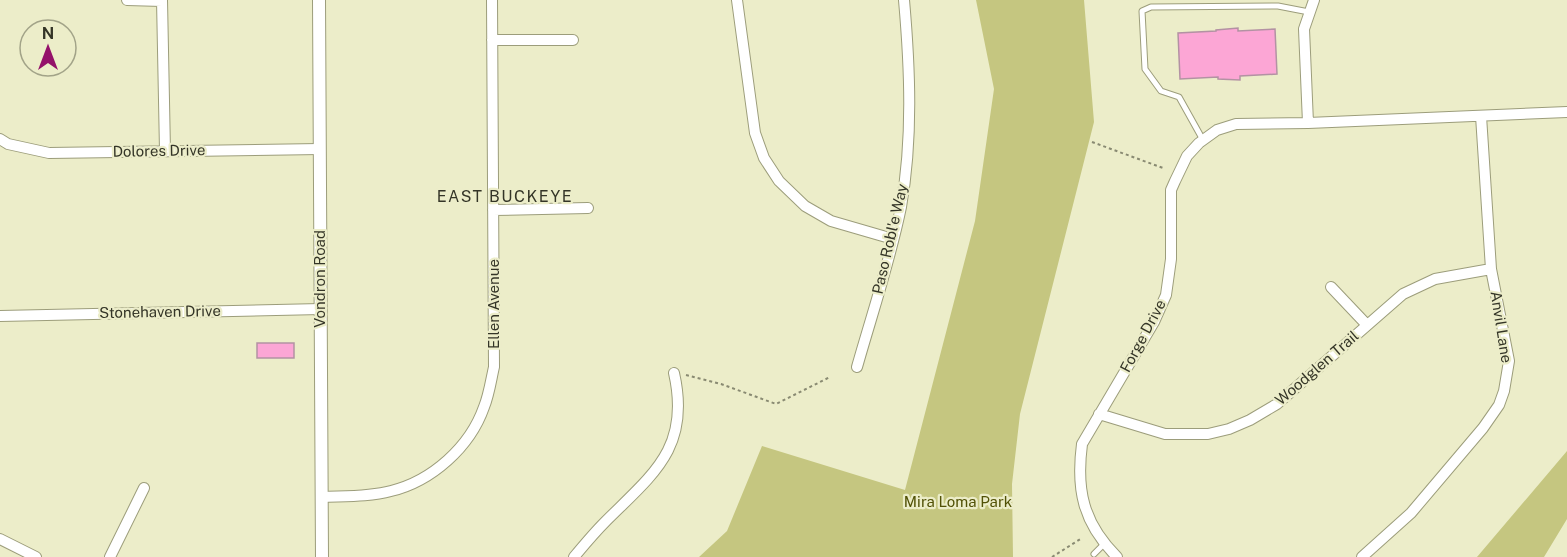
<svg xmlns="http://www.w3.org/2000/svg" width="1567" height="557" font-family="'Public Sans',sans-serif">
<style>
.park{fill:#c5c680}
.building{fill:#fca6d5;stroke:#b392a3;stroke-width:1.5}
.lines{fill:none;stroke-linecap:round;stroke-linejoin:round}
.service-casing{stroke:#9c9d7b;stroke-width:7}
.minor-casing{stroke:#9c9d7b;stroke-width:12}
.tertiary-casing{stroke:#9c9d7b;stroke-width:14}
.path{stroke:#898a72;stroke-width:2;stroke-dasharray:3 3;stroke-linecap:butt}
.service{stroke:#fff;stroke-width:5}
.minor{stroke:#fff;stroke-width:10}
.tertiary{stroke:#fff;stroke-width:12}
.labels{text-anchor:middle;stroke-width:4.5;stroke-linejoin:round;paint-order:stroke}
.street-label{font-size:15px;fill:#343527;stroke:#ecedc9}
.park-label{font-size:15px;fill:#515106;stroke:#ecedc9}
.neighbourhood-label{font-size:16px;letter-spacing:1.5px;fill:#343527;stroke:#ecedc9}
</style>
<rect width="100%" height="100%" fill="#ecedc9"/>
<path class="park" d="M976 0H1084L1094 122 1020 414 1012 484 1013 557H699L727 531 762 446 905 490 975 221 994 89Z
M1567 451V519L1544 557H1477Z"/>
<path class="building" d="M1238 28V31L1275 29 1277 74 1240 76V80L1218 79V77L1180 79 1178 33 1216 31V30Z
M257 343H294V358H257Z"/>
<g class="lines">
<g class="service-casing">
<path id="service" d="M1203 140 1179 97 1161 91 1145 69 1142 11 1151 7 1278 6 1309 12
M1094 554 1104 544"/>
</g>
<g class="minor-casing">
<path id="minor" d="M127 0 162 1
M162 0 165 151
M737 0 755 133 764 158 779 181 805 206 831 221 893 239
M492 40H573
M1308 123 1304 29 1314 0
M0 139 8 144 49 153 320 149
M493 210 588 208
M1331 287 1367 325
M0 316 321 309
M857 367C872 314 890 261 901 207 913 139 910 68 904 0
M1099 414 1165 434H1208L1229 429 1250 420 1277 404 1403 294 1435 279 1491 269
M322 497C345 496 369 497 391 491 432 481 470 447 484 407 489 395 491 380 494 367L492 0
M0 539 36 557
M110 557 144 488
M574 557C584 545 594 533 605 522 653 474 691 448 674 373
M1117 557C1083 523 1076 490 1082 444L1154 322 1166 295 1171 259V190L1175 181 1187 156 1199 143 1217 130 1236 124 1308 123 1567 112
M1362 557 1411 513 1483 428 1499 405 1504 391 1509 361 1491 269 1481 116"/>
</g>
<g class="tertiary-casing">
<path id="tertiary" d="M319 0 322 557"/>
</g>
<path class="path" d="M1092 142 1163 168
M686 375 721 384 776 404 830 377
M1052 557 1082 538"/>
<use href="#service" class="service"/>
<use href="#minor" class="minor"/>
<use href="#tertiary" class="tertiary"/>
</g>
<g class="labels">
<g class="street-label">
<text transform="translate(159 151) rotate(-1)" y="5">Dolores Drive</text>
<text transform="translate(890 239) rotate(-77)" y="5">Paso Robl'e Way</text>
<text transform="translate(320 279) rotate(-90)" y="5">Vondron Road</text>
<text transform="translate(494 304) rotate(-90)" y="5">Ellen Avenue</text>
<text transform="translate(160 312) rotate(-1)" y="5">Stonehaven Drive</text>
<text transform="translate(1501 327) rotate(81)" y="5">Anvil Lane</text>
<text transform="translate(1143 336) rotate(-62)" y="5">Forge Drive</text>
<text transform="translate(1317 368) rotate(-41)" y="5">Woodglen Trail</text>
</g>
<g class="park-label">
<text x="958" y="507">Mira Loma Park</text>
</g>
<g class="neighbourhood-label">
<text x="505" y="202">EAST BUCKEYE</text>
</g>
</g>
<g transform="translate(48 48)"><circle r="28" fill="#ecedc9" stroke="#a2a388" stroke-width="1.5"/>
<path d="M0-4.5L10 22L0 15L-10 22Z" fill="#94116a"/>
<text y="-9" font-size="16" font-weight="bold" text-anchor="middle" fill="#343527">N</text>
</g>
</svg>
